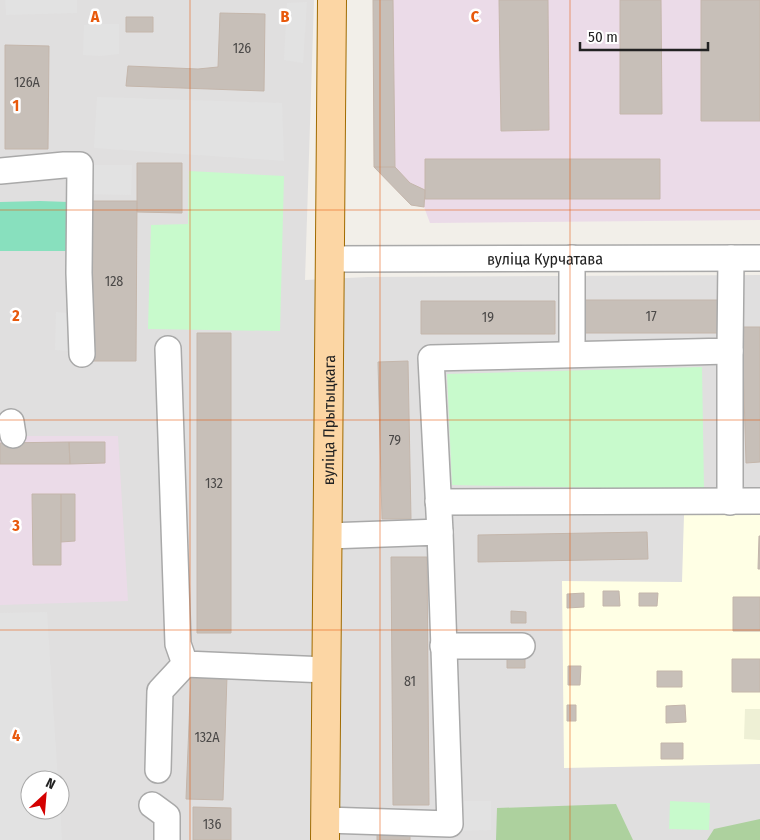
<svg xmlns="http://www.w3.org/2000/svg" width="760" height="840" font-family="'Fira Sans Condensed',sans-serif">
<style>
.residential{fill:#e0dfdf;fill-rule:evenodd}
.industrial{fill:#ebdbe8}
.education{fill:#ffffe5}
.farmland{fill:#eef0d5}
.forest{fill:#add19e}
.park{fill:#c8facc}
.pitch{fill:#88e0be}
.parking{fill:#e2e2e2}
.building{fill:#c7bfb8;stroke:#c4b6ab}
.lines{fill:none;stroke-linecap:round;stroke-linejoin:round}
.minor-casing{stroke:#a9a9a9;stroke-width:28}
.major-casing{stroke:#a06b00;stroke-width:30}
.minor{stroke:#fff;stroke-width:25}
.major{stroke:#fcd6a4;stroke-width:28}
.grid{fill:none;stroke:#e8590c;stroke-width:1;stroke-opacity:0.55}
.labels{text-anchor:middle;stroke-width:5;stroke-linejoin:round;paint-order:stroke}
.number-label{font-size:14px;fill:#4b4948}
.street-label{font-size:16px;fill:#222;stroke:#fff}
.grid-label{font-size:16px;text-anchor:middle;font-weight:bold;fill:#e8590c;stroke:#fff;stroke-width:5;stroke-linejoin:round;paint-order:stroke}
</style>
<rect width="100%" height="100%" fill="#f2efe9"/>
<path class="residential" d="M0 0H314L305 280 368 277 760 275V840H0ZM30 780H60V810H30Z"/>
<path class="industrial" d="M373 0H760V220L430 223 424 207 411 205 374 167Z
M0 436H118L128 601 0 605Z"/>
<path class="education" d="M684 515H760V764L564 768 562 581 682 582Z"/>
<path class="farmland" d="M745 709H760V740L744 739Z"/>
<path class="forest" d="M616 804 633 840H496L497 808Z
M760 819V840H707L714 829Z"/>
<path class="park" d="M189 171 284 176 280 331 148 329 151 225 188 224Z
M702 367 704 490 452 485 447 374Z
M670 801 710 803 709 830 669 829Z"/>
<path class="pitch" d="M40 201 69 202 70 251H0V202Z"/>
<path class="parking" d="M5 0H77V13L6 15Z
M307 2 303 63 284 60 287 3Z
M100 24H119V54L101 56 83 55 84 25Z
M97 97 282 103 284 161 94 148Z
M80 165H132L131 195 80 194Z
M56 312 82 314V352L55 350Z
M47 612 58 780H30V810H60V805L62 840H0V613Z
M457 801H491V830L456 831Z"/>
<path class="building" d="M373 0H393L395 167H374Z
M499 0H548L549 130 501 131Z
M620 0H661L662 114H620Z
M701 0H760V121H701Z
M220 13 265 14 264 91 126 86 128 66 198 69 218 67Z
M126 17H153V32H126Z
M5 45 49 46 48 149H5Z
M425 159H660V199H425Z
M137 163H182V213L137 212Z
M374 167H395L410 183 425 190 424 207 411 205Z
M92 201H137L136 361H91Z
M583 300H719V333H583Z
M421 301H555V334H421Z
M742 327H760V462L746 463Z
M197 333H231V633H197Z
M408 361 411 519H382L378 362Z
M69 442H105V463L70 464Z
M69 442 70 464H0V443Z
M32 494H61V565H33Z
M61 494H75V541L61 542Z
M647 532 648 559 478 562V535Z
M759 536H760V569H758Z
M391 557H427L429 805H393Z
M603 591H619L620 606H603Z
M584 593V607L567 608V594Z
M639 593H658L657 606H639Z
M733 597H760V631H733Z
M511 611 526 612V623H511Z
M507 659H525V668H507Z
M732 659H760V692H732Z
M568 666H581L580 685H568Z
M657 671H682V687H657Z
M191 674 227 676 223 800 186 799Z
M567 705H576V721H567Z
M685 705 686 722 666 723V706Z
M661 743H683V759H661Z
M193 807 231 808V840H193Z
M377 834 410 835V840H377Z"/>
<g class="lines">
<g class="minor-casing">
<g id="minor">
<path d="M0 171 64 165H80L79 273 82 354"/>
<path id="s1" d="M330 259 760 258"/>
<path d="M168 349 178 644 185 664 327 670"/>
<path d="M572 354V258"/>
<path d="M11 422 13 435"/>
<path d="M438 502 760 501"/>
<path d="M730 502V351"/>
<path d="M440 532 431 358 730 351 731 258"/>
<path d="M443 646H522"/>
<path d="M158 770 160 691 185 664"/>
<path d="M152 805 167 816V840"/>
<path d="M325 820 450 824 440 532 328 536"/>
</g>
</g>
<g class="major-casing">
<g id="major">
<path id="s2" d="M325 840 332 0"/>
</g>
</g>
<use href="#minor" class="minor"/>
<use href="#major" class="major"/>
</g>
<path class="grid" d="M190 0V840M380 0V840M570 0V840M0 210H760M0 420H760M0 630H760"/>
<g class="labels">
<g class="number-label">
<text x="242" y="53">126</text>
<text x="27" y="87">126А</text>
<text x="114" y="286">128</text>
<text x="651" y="321">17</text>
<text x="488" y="322">19</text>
<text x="395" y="445">79</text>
<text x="214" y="488">132</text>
<text x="410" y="686">81</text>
<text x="207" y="742">132А</text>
<text x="212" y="829">136</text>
</g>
<g class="street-label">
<text dy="6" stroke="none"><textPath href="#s1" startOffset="215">вуліца Курчатава</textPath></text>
<text dy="6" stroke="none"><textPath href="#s2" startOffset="420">вуліца Прытыцкага</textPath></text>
</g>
</g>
<g class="grid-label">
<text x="95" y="22">A</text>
<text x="285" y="22">B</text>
<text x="475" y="22">C</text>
<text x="16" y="111">1</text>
<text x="16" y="321">2</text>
<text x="16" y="531">3</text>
<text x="16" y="741">4</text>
</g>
<g transform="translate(45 795) rotate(26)"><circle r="24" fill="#ffffff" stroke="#a7a7a7"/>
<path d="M0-4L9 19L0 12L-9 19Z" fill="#d40000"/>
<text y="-8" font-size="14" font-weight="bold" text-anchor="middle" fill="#222222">N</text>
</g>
<path d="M580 42v8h128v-8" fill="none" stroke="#222222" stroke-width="2.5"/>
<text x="588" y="42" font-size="15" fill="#222222" stroke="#ffffff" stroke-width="4" paint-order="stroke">50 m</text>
</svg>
